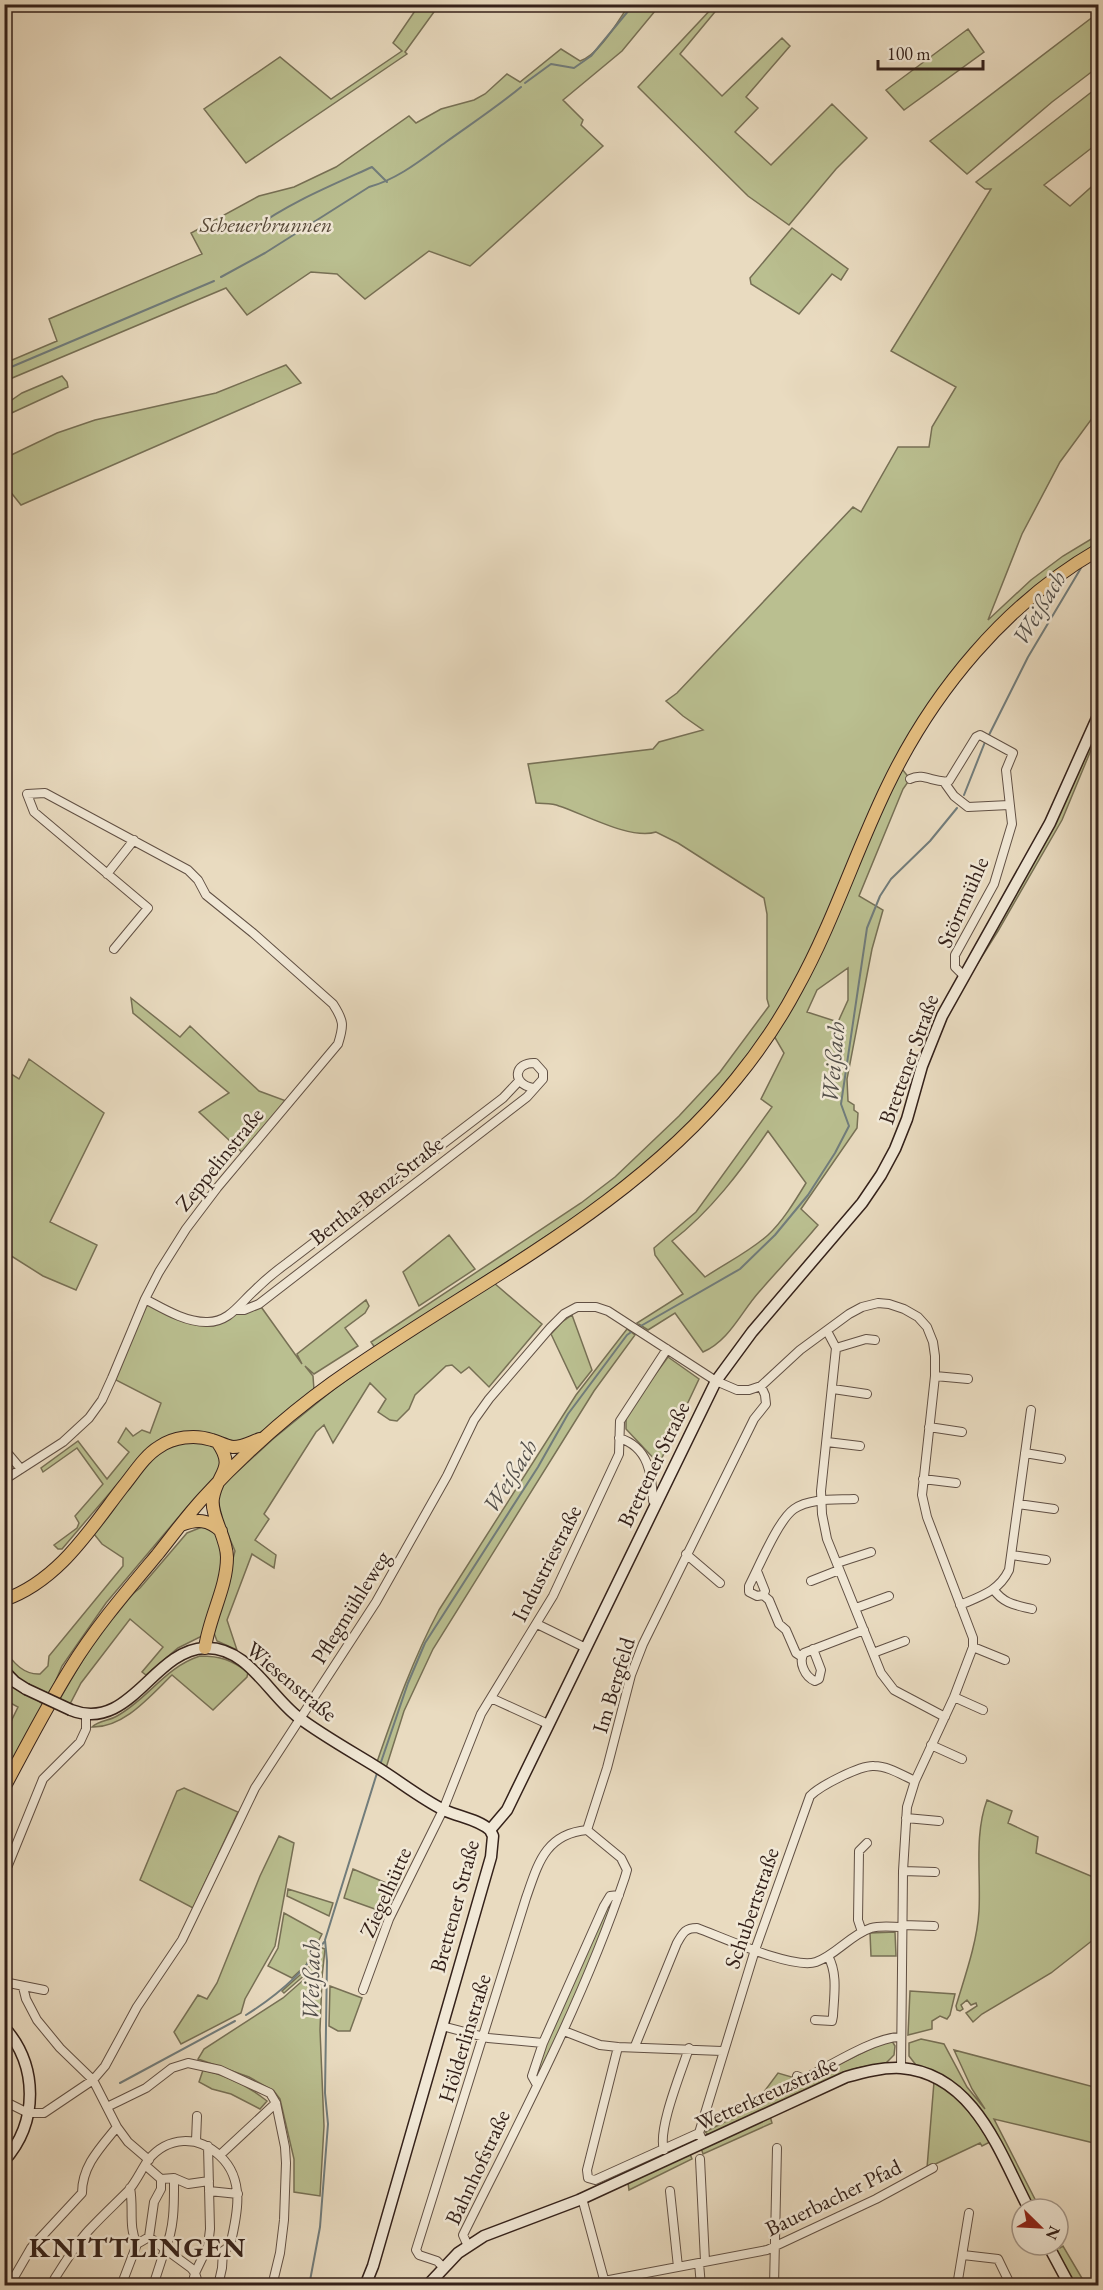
<svg xmlns="http://www.w3.org/2000/svg" width="1103" height="2290" font-family="'EB Garamond',serif">
<style>
.green{fill:#babf90;stroke:#777055;stroke-width:1.5;fill-rule:evenodd}
.lines{fill:none;stroke-linecap:round;stroke-linejoin:round}
.stream{stroke:#717c7b;stroke-width:2}
.street-casing{stroke:#615044;stroke-width:10}
.secondary-casing{stroke:#34211a;stroke-width:13}
.primary-casing{stroke:#34211a;stroke-width:14}
.street{stroke:#f1e8d6;stroke-width:8}
.secondary{stroke:#f1e8d6;stroke-width:10}
.primary{stroke:#e4be80;stroke-width:12}
.secondary-bridge-casing{stroke:#34211a;stroke-width:13;stroke-linecap:butt}
.secondary-bridge{stroke:#f1e8d6;stroke-width:10}
.labels{text-anchor:middle;stroke-width:5;stroke-linejoin:round;paint-order:stroke}
.park-label{font-size:22px;font-style:italic;fill:#564838;stroke:#f1e8d6}
.street-label{font-size:22px;fill:#34211a;stroke:#f1e8d6}
.water-label{font-size:24px;font-style:italic;fill:#534f4a;stroke:#f1e8d6}
.district-label{font-size:28px;font-weight:bold;letter-spacing:1.5px;fill:#34211a;stroke:#f1e8d6}
</style>
<rect width="100%" height="100%" fill="#e9dbc0"/>
<filter id="stains"><feTurbulence type="fractalNoise" baseFrequency=".00333" numOctaves="4"/><feColorMatrix values="0 0 0 0 .2 0 0 0 0 .09 0 0 0 0 .02 0 0 0 .5 -.17"/></filter>
<radialGradient id="worn" r=".72"><stop offset=".6" stop-color="#630" stop-opacity="0"/><stop offset="1" stop-color="#630" stop-opacity=".3"/></radialGradient>
<path class="green" d="M419 5H439L405 52 407 54 246 163 204 109 280 57 331 99 402 51 393 43Z
M629 5H660L622 51 563 100 583 120 581 125 603 146 470 266 429 251 365 299 337 274 311 272 247 315 226 288 5 381V363L57 341 49 319 202 254 191 233 259 196 294 187 336 167 409 116 416 123 441 109 474 100 485 94 507 74 520 82 561 49 580 61C599 55 618 21 629 5Z
M715 5 719 7 680 54 722 96 782 38 790 46 746 97 758 108 735 132 771 165 832 104 867 138 836 169 789 225 748 196 638 87Z
M1098 13V67L1052 102 967 174 930 141Z
M968 29 984 52 904 110 886 90Z
M1098 87V143L1044 185 1070 206 1098 181V421L1093 417 1060 462 1022 534 988 620 1031 580 1063 556 1093 538 1095 522 1098 517V545L1064 567 942 694 902 769 910 779 903 789 859 896 883 910 872 949 847 1079 848 1101 854 1105V1110L858 1113 857 1128 801 1209 818 1225C799 1248 779 1269 759 1292 741 1312 729 1341 703 1352L675 1313 648 1330 637 1323 683 1294 655 1255 654 1248 696 1212 772 1107 761 1099 784 1053 774 1036 794 985 766 1031 727 1082 679 1136 606 1197 375 1348 371 1342 581 1203 615 1177 679 1116 720 1072 769 1006 767 999V914L764 898 678 843 656 832C630 840 584 814 559 806 552 803 543 804 536 803L528 764 653 749 659 742 703 730 683 716 666 701 677 693 853 507 861 512 898 447H929L932 427 956 387 891 351 991 189H985L976 182ZM848 968V1000L838 1022 807 1012 817 990ZM768 1131 806 1183C795 1201 783 1221 768 1235 749 1252 726 1263 705 1277L672 1241C710 1212 741 1171 768 1131Z
M792 228 848 269 841 280 832 274 799 314 751 284 750 278Z
M286 365 301 383 21 505 5 485V458L57 433 95 420 216 393Z
M62 376 67 382 68 387 5 416V405L6 404 22 393Z
M1098 726V733L1062 820 998 931 964 985 1048 837 1071 789Z
M131 998 180 1037 190 1026 259 1091 289 1102 245 1155 199 1112 229 1093 133 1013Z
M29 1059 104 1113 50 1222 97 1245 76 1290 43 1276 5 1252V1070L19 1079Z
M449 1235 475 1269 419 1306 403 1272Z
M494 1283 542 1324 489 1387 469 1367 461 1373 452 1365 446 1366 415 1395 409 1409 397 1421 390 1420 378 1412 386 1399 370 1383 333 1443 324 1425 316 1432 264 1514 269 1519 255 1540 276 1555 274 1568 252 1554 227 1620 237 1650 217 1641 214 1633 235 1551 216 1506 219 1490 225 1483 273 1439 333 1390 408 1337Z
M145 1299 170 1312 208 1323 259 1304 302 1364 297 1354 366 1300 369 1306 365 1313 345 1328 358 1346 314 1374 305 1366 313 1376 314 1390 279 1421 249 1439 239 1442 197 1433 136 1462 62 1549H58L54 1545 77 1528 79 1523 75 1516 103 1484 77 1448 43 1472 41 1468 78 1441 107 1479 129 1452 118 1442 126 1428 133 1436 142 1430 150 1433 161 1403 112 1378Z
M572 1315 592 1370 577 1389 551 1334 562 1322Z
M627 1329 635 1335 594 1391 433 1649 404 1711 386 1768 377 1762C395 1710 413 1659 439 1610L576 1395Z
M668 1357 699 1379 659 1464 626 1429V1414Z
M191 1441 213 1445 222 1460 215 1480 187 1507 106 1603 62 1666 50 1694 25 1684 5 1663 4 1648C12 1662 23 1675 40 1674L48 1666 49 1656 123 1566V1558L102 1544 94 1534 142 1468 169 1446Z
M202 1527C208 1528 215 1529 219 1535 232 1555 209 1614 202 1636L178 1648 146 1675 142 1672 163 1647 130 1619 81 1683 70 1704 60 1699C78 1667 112 1609 140 1588L187 1533Z
M200 1656C221 1656 231 1660 248 1672L247 1677 213 1710 172 1675C150 1696 124 1728 92 1727 99 1720 109 1721 117 1716 148 1699 165 1667 200 1656Z
M7 1678 44 1705 5 1779 4 1736 18 1707 5 1700V1682Z
M184 1788 238 1812 193 1908 140 1880 177 1791Z
M987 1800 1012 1811 1008 1823 1038 1837 1036 1853 1098 1879V1936L1051 1973 982 2014 973 2022 966 2013 977 2006 976 2003 971 2005 967 2000 961 2005 963 2009 960 2011 957 2010 956 2006C965 1976 977 1943 979 1911 981 1875 974 1835 987 1800Z
M279 1836 294 1843 275 1946 245 1999 241 2013 181 2044 174 2032 198 1995 207 1999 217 1983 260 1876Z
M353 1869 398 1888 386 1913 344 1898Z
M288 1889 333 1903 329 1916 287 1896Z
M609 1903 612 1904 589 1967 539 2075 535 2073 545 2046Z
M284 1913 322 1934 306 1965 292 1978 268 1966 278 1948Z
M895 1932 896 1956H871L870 1933Z
M322 1948 325 1949 322 1977 307 1973 284 1993 282 1991 310 1966Z
M309 1975 322 1980 320 2030 324 2126 320 2196 294 2192V2159L280 2099 274 2091 249 2077 198 2059 204 2049 283 1998Z
M330 1986 362 1998 350 2031H338L329 2026Z
M910 1991 955 1994 950 2015 947 2019 940 2016 932 2021V2029L908 2035Z
M921 2039 944 2044 967 2087 985 2109 972 2089 954 2050 1098 2088V2144L994 2119 1040 2209H1033L993 2131 937 2073 916 2065 909 2056V2043Z
M892 2041 895 2046 894 2055 886 2063 857 2068 710 2136 705 2132 752 2108 778 2073 805 2081 884 2042Z
M203 2070C227 2075 248 2086 267 2101L260 2109 231 2094 212 2089 199 2082Z
M934 2082C960 2096 974 2118 990 2142L982 2146 980 2143 927 2168Z
M770 2116 772 2123 703 2154 701 2148Z
M690 2154 692 2159 629 2190 628 2183Z
M1052 2245H1058L1060 2248 1063 2246 1086 2285H1073Z"/>
<g class="lines">
<path class="stream" d="M525 83 551 64 574 68 591 56 634 4
M249 232C286 204 330 186 372 167L387 182
M221 277 265 253 369 187C398 179 421 160 446 142 471 124 497 107 521 87
M4 370 214 281
M1091 547 1098 536
M988 737 1028 657 1081 568
M964 795 985 742
M639 1327 740 1269 775 1235 808 1195 835 1153 849 1126 841 1104 867 928 880 896 891 879 930 841 957 808
M380 1765 408 1683 425 1643 538 1467 568 1414 627 1335 634 1330
M246 2015C278 1995 304 1973 324 1942
M120 2083 235 2021
M309 2286 320 2227 328 2124 325 2093 327 1961 325 1940 377 1773"/>
<g class="street-casing">
<path id="street" d="M910 779C924 772 935 784 949 781L976 737 980 735 1013 753 1006 770 1012 824 994 884 955 955V967L963 975
M944 782 954 796 968 807 1009 805
M107 874 134 840
M145 1299C164 1309 185 1322 206 1322 229 1323 240 1303 255 1290 265 1280 276 1271 287 1263L503 1098 519 1081
M236 1310H244L259 1304 527 1097 543 1079V1072L535 1063C514 1062 511 1084 533 1088
M827 1331 836 1348 821 1491 822 1514 827 1539 881 1673 894 1690 945 1717
M836 1348 866 1339 875 1340
M935 1376 968 1379
M833 1389 867 1394
M929 1427 962 1432
M619 1438C649 1447 652 1475 653 1501L657 1503
M827 1442 860 1446
M4 1449 21 1469
M1025 1453 1061 1459
M923 1479 956 1483
M4 1480 63 1442 89 1418 102 1400 112 1378 145 1299 159 1272 186 1229 217 1188 338 1044C344 1025 344 1021 333 1004L253 933 206 895 198 880 188 870 45 793 27 794 34 812 148 908 114 949
M1018 1504 1054 1509
M686 1554 720 1583
M1012 1555 1046 1560
M837 1563 871 1552
M757 1571 765 1591 763 1595 757 1596 749 1592V1586C759 1567 778 1520 794 1509 810 1498 835 1500 854 1499
M811 1581 839 1570
M994 1590C1004 1604 1016 1605 1032 1609
M763 1595 769 1600 779 1624 786 1630 796 1653 802 1657
M960 1605C981 1596 999 1591 1009 1570L1031 1410
M856 1608 889 1596
M537 1624 586 1648
M973 1647 1005 1660
M813 1649 821 1670 819 1679 815 1681C805 1677 798 1662 804 1653L864 1630
M873 1653 905 1641
M954 1697 983 1710
M491 1698 548 1724
M931 1745 962 1759
M906 1818 939 1821
M587 1830 607 1768 631 1675 643 1644 754 1419 766 1404 765 1395 761 1386
M903 1871 935 1872
M4 1875 43 1779 80 1742 86 1729V1714
M903 1925 934 1926
M862 1932 858 1920 859 1851 867 1843
M4 1982 44 1990
M23 1987 26 1999 37 2020 60 2048 93 2080 117 2127 128 2142 149 2160
M363 1990 389 1919 443 1810 481 1714 553 1596 619 1454 620 1421 667 1349
M815 2020 832 2021 833 2016C834 1995 838 1974 828 1956
M442 2026 488 2038 543 2043
M564 2031 600 2045 618 2047 722 2051
M635 2046 677 1943C683 1933 685 1928 697 1928 722 1937 793 1970 816 1962 836 1955 850 1935 871 1928 881 1925 893 1927 903 1927
M618 2047 587 2170 588 2178 595 2180 699 2133
M797 2076 804 2079C828 2067 876 2036 901 2037
M537 2085 532 2076 543 2043 604 1906 610 1896 619 1895
M4 2101 28 2113H44L93 2080 105 2066 137 2007 182 1940 255 1788 376 1602 447 1476 474 1420 489 1399 550 1328 564 1314 577 1307H596L608 1311 716 1381 737 1390H749L761 1386 800 1350 849 1314 862 1307 878 1303 889 1304 904 1309 918 1317 927 1327 933 1342 935 1356V1376L922 1495 927 1517 973 1638V1647L954 1697 915 1781 907 1807 903 1871 901 2068
M107 2107 146 2088 172 2068 188 2063 220 2070 270 2093 276 2103 285 2147 286 2163 284 2220 280 2253 272 2286
M196 2141 197 2116
M704 2143 699 2133 755 1950 810 1796C820 1786 860 1765 874 1766 888 1766 902 1775 915 1781
M664 2150C657 2130 682 2070 689 2048
M220 2155 276 2103
M700 2159 705 2261
M145 2165 161 2179
M209 2191 238 2194
M670 2191 678 2267
M582 2198 605 2283
M149 2237 154 2202 161 2189V2179L174 2178 188 2184 209 2181
M137 2244 149 2237 165 2249C175 2228 174 2200 174 2178
M468 2246 463 2235C521 2118 583 2002 625 1877L627 1870 621 1858 587 1830
M963 2255 998 2259 1011 2286
M699 2263 701 2286
M444 2268 437 2261 419 2255 416 2250 526 1898C538 1864 545 1834 587 1830
M9 2286 31 2248 82 2193C82 2166 100 2148 117 2127
M51 2286 55 2278C66 2261 76 2244 89 2230 102 2216 115 2204 128 2191 136 2182 141 2170 148 2160 168 2136 198 2135 220 2156 246 2180 237 2216 230 2246L223 2251 222 2268 218 2286
M121 2286 137 2244C128 2227 134 2207 130 2188
M153 2286 165 2249 191 2268 195 2273 192 2286
M199 2286 195 2273 208 2246 210 2229 208 2146
M589 2286 604 2281 767 2250 876 2199 933 2168
M774 2286 777 2148
M957 2286 969 2213"/>
</g>
<g class="secondary-casing">
<path id="secondary" d="M4 1671 15 1682 26 1689
M71 1710C130 1733 153 1650 205 1648 247 1646 269 1695 298 1717 322 1735 349 1750 375 1766 398 1780 420 1798 444 1810 459 1817 478 1819 490 1830
M490 1830 507 1810 716 1381 752 1332 862 1203 881 1175 895 1149 907 1119 922 1066 942 1016 1050 823 1098 716
M4 2027C38 2065 39 2122 4 2161
M1048 2245 1070 2286
M365 2286 373 2266 491 1857 493 1836 490 1830
M427 2286 458 2253 484 2236 579 2200 846 2077C864 2072 883 2067 901 2068 975 2074 1000 2154 1029 2209"/>
</g>
<g class="primary-casing">
<path id="primary" d="M181 1525C197 1519 208 1519 221 1531
M4 1600C58 1581 89 1531 122 1488 133 1475 144 1456 159 1447 173 1437 195 1434 212 1440 219 1442 226 1446 233 1447 243 1447 251 1442 260 1439
M205 1648C209 1617 227 1588 227 1557 227 1538 210 1515 213 1498 217 1473 236 1469 218 1443
M4 1788C25 1748 46 1708 70 1669 95 1628 126 1592 157 1555 173 1535 188 1514 205 1496 243 1455 286 1416 332 1383 469 1285 628 1213 736 1079 759 1051 780 1020 797 988 833 923 855 853 887 787 933 691 1006 603 1098 550"/>
</g>
<use href="#street" class="street"/>
<use href="#secondary" class="secondary"/>
<use href="#primary" class="primary"/>
<g class="secondary-bridge-casing">
<path id="secondary-bridge" d="M26 1689 71 1710"/>
</g>
<use href="#secondary-bridge" class="secondary-bridge"/>
</g>
<g class="labels">
<g class="park-label">
<text x="266" y="232">Scheuerbrunnen</text>
</g>
<g class="street-label">
<text transform="translate(962 902) rotate(-66)" y="8">Störrmühle</text>
<text transform="translate(908 1059) rotate(-70)" y="8">Brettener Straße</text>
<text transform="translate(219 1159) rotate(-51)" y="8">Zeppelinstraße</text>
<text transform="translate(376 1190) rotate(-38)" y="8">Bertha-Benz-Straße</text>
<text transform="translate(653 1464) rotate(-64)" y="8">Brettener Straße</text>
<text transform="translate(546 1563) rotate(-63)" y="8">Industriestraße</text>
<text transform="translate(350 1607) rotate(-58)" y="8">Pflegmühleweg</text>
<text transform="translate(292 1681) rotate(40)" y="8">Wiesenstraße</text>
<text transform="translate(613 1685) rotate(-73)" y="8">Im Bergfeld</text>
<text transform="translate(385 1892) rotate(-66)" y="8">Ziegelhütte</text>
<text transform="translate(454 1906) rotate(-75)" y="8">Brettener Straße</text>
<text transform="translate(751 1908) rotate(-71)" y="8">Schubertstraße</text>
<text transform="translate(464 2038) rotate(-73)" y="8">Hölderlinstraße</text>
<text transform="translate(766 2093) rotate(-24)" y="8">Wetterkreuzstraße</text>
<text transform="translate(477 2167) rotate(-65)" y="8">Bahnhofstraße</text>
<text transform="translate(833 2197) rotate(-26)" y="8">Bauerbacher Pfad</text>
</g>
<g class="water-label">
<text transform="translate(1039 608) rotate(-59)" y="8">Weißach</text>
<text transform="translate(833 1062) rotate(-85)" y="8">Weißach</text>
<text transform="translate(510 1476) rotate(-58)" y="8">Weißach</text>
<text transform="translate(311 1980) rotate(-89)" y="8">Weißach</text>
</g>
<g class="district-label">
<text x="138" y="2257">KNITTLINGEN</text>
</g>
</g>
<rect width="1103" height="2290" fill="none" stroke="#e9dbc0" stroke-width="24"/>
<rect x="6" y="6" width="1091" height="2278" fill="none" stroke="#34211a" stroke-width="3"/>
<rect x="12" y="12" width="1079" height="2266" fill="none" stroke="#34211a" stroke-width="1.5"/>
<g transform="translate(1040 2227) rotate(114)"><circle r="28" fill="#f1e8d6" stroke="#a5988b" stroke-width="1.5"/>
<path d="M0-4.5L10 22L0 15L-10 22Z" fill="#8f2418"/>
<text y="-9" font-size="16" font-weight="bold" text-anchor="middle" fill="#34211a">N</text>
</g>
<path d="M878 60v9h105v-9" fill="none" stroke="#34211a" stroke-width="3"/>
<text x="887" y="60" font-size="18" fill="#34211a" stroke="#f1e8d6" stroke-width="4.5" paint-order="stroke">100 m</text>
<rect width="100%" height="100%" filter="url(#stains)"/>
<rect width="100%" height="100%" fill="url(#worn)"/>
</svg>
